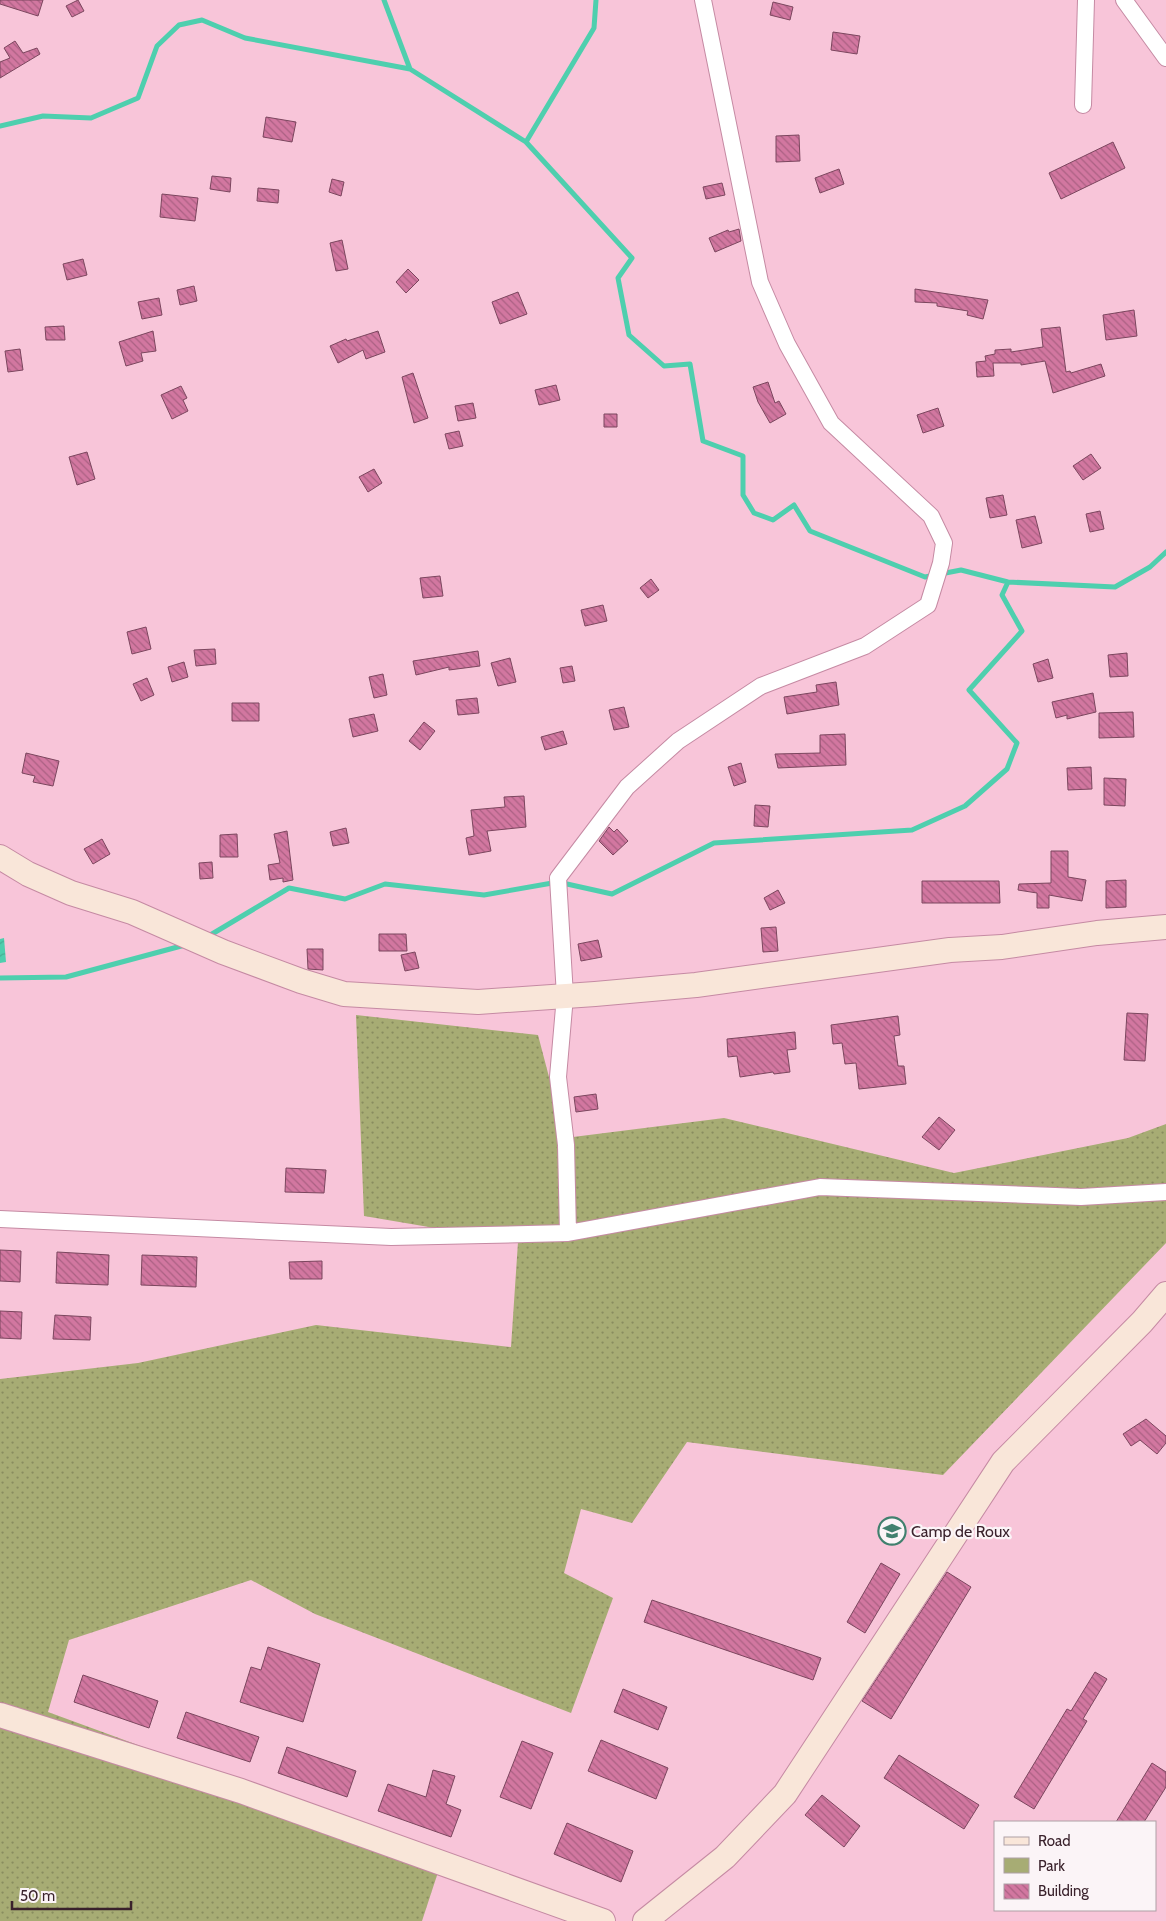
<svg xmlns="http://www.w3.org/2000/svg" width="1166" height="1921" font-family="Cabin,sans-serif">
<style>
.green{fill:url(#green-dots)}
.water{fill:url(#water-waves)}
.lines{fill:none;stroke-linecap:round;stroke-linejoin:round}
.stream{stroke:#4ecfae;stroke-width:5}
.building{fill:url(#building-back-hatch);stroke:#7b465e}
.street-casing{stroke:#c58aa3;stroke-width:18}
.secondary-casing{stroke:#c58aa3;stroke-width:26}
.street{stroke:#fff;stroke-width:16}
.secondary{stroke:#f9e6d9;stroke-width:24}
.labels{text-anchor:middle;stroke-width:4.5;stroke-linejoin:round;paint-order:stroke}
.poi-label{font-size:16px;fill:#3a222c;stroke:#fbf4f7;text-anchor:start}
</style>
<defs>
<pattern id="green-dots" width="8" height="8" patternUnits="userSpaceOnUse" patternTransform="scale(1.25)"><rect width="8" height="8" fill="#a7ac74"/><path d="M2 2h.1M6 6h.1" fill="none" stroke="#898c5f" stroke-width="1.8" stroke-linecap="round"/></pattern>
<pattern id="water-waves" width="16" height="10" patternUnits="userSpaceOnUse" patternTransform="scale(1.25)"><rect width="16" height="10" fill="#4ecfae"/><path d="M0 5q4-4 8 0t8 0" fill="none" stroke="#45b196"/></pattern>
<pattern id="building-back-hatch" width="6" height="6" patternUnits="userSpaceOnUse" patternTransform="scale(1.25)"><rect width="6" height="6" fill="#d277a0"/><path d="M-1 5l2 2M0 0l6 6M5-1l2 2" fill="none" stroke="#ab6183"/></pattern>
</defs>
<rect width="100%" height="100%" fill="#f8c5d9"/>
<path class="green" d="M356 1015 538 1035 565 1138 724 1118 954 1173 1128 1138 1166 1124V1243L943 1475 687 1442 632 1523 581 1509 564 1573 613 1598 571 1713 315 1614 251 1580 69 1640 48 1712 443 1857 422 1921H0V1379L138 1363 316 1325 511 1347 518 1242 364 1216Z"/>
<path class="water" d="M4 938 6 962 0 963V939Z"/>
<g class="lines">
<path class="stream" d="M384 0 410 69
M0 126 43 116 91 118 138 98 157 46 179 25 202 20 245 38 410 69 526 142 632 258 618 278 629 335 664 366 690 364 703 441 743 456V495L754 513 773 520 794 505 810 531 925 577 961 570 1008 582 1115 587 1150 567 1166 552
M526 142 594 28 596 0
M207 937 289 888 345 899 385 884 484 895 558 882 612 894 714 843 912 830 965 806 1007 769 1017 743 969 690 1022 631 1002 595 1008 582
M0 978 66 977 185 945"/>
</g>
<path class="building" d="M0 0H43L38 16 0 4Z
M78 0 84 11 72 17 66 6Z
M773 2 793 7 790 20 770 15Z
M833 32 860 36 857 54 831 50Z
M15 41 23 53 37 48 40 54 0 78V62L10 58 4 48Z
M266 117 296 122 292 142 263 137Z
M799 135 800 161 776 162V136Z
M1113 142 1125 168 1061 199 1049 173Z
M839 169 844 184 820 193 815 178Z
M212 176 231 178 230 192 210 189Z
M332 179 344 182 341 196 329 192Z
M722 183 725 195 706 199 703 187Z
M258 188 279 190 278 203 257 201Z
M162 194 198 198 195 221 160 217Z
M739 229 741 241 715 252 709 238 728 230 729 232Z
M342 240 348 269 336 271 330 243Z
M83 259 87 275 67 280 63 264Z
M408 269 419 280 406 293 396 282Z
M194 286 197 301 180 305 177 290Z
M915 289 988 300 983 319 967 315 968 311 937 306V303L915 302Z
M518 292 527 314 500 324 492 302Z
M159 298 162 315 142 319 138 302Z
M1134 310 1137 336 1106 340 1103 315Z
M64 326 65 340H46L45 327Z
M1060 327 1066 372 1070 371 1071 373 1101 364 1105 376 1053 393 1045 361 1021 365V363H993L994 376 977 377 976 362 986 361 985 356 995 354V350L1011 349V352L1043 347 1041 329Z
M153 331 156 351 141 353 143 361 126 366 119 342Z
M378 331 385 352 366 359 363 350 338 363 330 346 346 339 347 341Z
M20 349 23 370 8 372 5 351Z
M413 373 428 418 414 423 402 377Z
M768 382 775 403 779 401 786 414 770 423 758 402 753 387Z
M556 385 560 400 539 405 535 390Z
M181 386 187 398 183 400 188 411 172 419 161 395Z
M473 403 476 418 458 421 455 406Z
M938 408 944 426 923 433 917 415Z
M604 414H617V427H604Z
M459 431 463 446 449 449 445 434Z
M87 452 95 479 77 485 69 457Z
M1091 454 1101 468 1083 480 1073 466Z
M374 469 382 483 368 492 359 477Z
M1003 495 1007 515 990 518 986 498Z
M1100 511 1104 529 1090 532 1086 514Z
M1035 516 1042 543 1022 548 1016 520Z
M440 576 443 596 423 598 420 578Z
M651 579 659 590 648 598 640 588Z
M603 605 607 621 585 626 581 610Z
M146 627 151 649 132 654 127 632Z
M215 649 216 664 196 666 194 650Z
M478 651 480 666 449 670V667L416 675 413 661Z
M1127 653 1128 676 1110 677 1108 655Z
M510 658 516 682 498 686 491 663Z
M1048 659 1053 678 1038 682 1033 664Z
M184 662 188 677 172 682 168 667Z
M572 666 575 681 563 683 560 668Z
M383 674 387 695 374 698 369 677Z
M147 678 154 695 141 701 133 684Z
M836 682 839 705 787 714 784 697 817 692 816 685Z
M1093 693 1096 712 1067 719V715L1056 718 1052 702Z
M477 698 479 713 458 715 456 700Z
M232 703H259V721H232Z
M624 707 629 727 614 730 609 710Z
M1133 712 1134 737 1099 738V713Z
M374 714 378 731 353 737 349 719Z
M424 722 435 731 420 750 409 741Z
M563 731 567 744 545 750 541 737Z
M845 734 846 765 778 768 775 754 820 753V735Z
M26 753 59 761 53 786 33 782 35 776 22 773Z
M741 763 746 782 734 786 728 767Z
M1091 767 1092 789 1068 790 1067 768Z
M1104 778 1126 779 1125 806 1104 805Z
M524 796 526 827 487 831 491 851 469 855 466 838 474 836 471 810 505 807 504 797Z
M755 805 770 806 768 827 754 826Z
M609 827 614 832 617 829 628 841 613 855 599 841Z
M346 828 349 843 333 846 330 832Z
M287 831 293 880 283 882V878L270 880 268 865 280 863 274 834Z
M237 834 238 857H220V835Z
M102 839 110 854 93 864 84 849Z
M1051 851H1068V877L1086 880 1082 901 1049 895V908H1037V893L1018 890 1019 884 1051 883Z
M212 862 213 878 200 879 199 863Z
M1126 880V907L1106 908V881Z
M922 881H999L1000 903H922Z
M778 890 785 903 770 910 764 898Z
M776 927 778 951 763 952 761 928Z
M379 934H406L407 951H379Z
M598 940 602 957 581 961 578 944Z
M307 949H323V970L308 969Z
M415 952 419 968 405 971 401 955Z
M1127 1013 1148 1014 1145 1061 1124 1060Z
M898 1016 900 1035 894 1036 898 1066H904L906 1084 859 1089 856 1063 845 1064 842 1043 833 1044 831 1025Z
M795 1032 796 1049 787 1050 790 1072 774 1074 773 1072 740 1077 737 1056 728 1057 727 1039Z
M596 1094 598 1109 576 1112 574 1097Z
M939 1117 955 1130 939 1150 922 1137Z
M286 1168 326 1170 324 1193 285 1192Z
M0 1250 21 1251 20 1282 0 1281Z
M57 1252 109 1255 108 1285 56 1283Z
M142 1255 197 1257 196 1287 141 1285Z
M322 1261V1279H290L289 1262Z
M0 1311 22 1312 21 1339 0 1338Z
M55 1315 91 1317 90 1340 53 1339Z
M1146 1419 1166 1436V1443L1157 1454 1140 1440 1131 1446 1123 1434Z
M881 1563 900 1574 865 1633 847 1622Z
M947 1572 971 1587 891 1719 862 1701Z
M652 1600 821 1658 813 1680 644 1622Z
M268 1647 320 1664 303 1722 240 1702 251 1667 261 1670Z
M1095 1672 1107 1679 1083 1719 1087 1721 1034 1809 1014 1797 1067 1709 1071 1711Z
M83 1675 158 1701 149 1728 74 1702Z
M623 1689 667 1707 658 1730 614 1712Z
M186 1712 259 1737 250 1762 177 1738Z
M601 1740 668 1768 656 1799 588 1771Z
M522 1741 553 1753 531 1809 500 1797Z
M287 1747 356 1771 347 1797 278 1773Z
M899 1755 979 1805 964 1829 884 1778Z
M1152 1763 1166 1772V1787L1144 1822H1116Z
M433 1770 455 1776 446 1804 461 1810 451 1837 378 1811 388 1784 426 1797Z
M822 1795 860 1826 844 1847 805 1815Z
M567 1823 633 1851 621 1882 554 1854Z"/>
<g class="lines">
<g class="street-casing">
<path id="street" d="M1124 0 1166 58
M1083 105 1086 0
M0 1219 391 1237 485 1235 568 1233 820 1187 1081 1197 1166 1192
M568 1233 566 1145 558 1077 565 996 558 878 627 787 678 741 761 686 865 646 928 605 941 563 944 543 931 516 831 423 787 344 760 282 703 0"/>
</g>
<g class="secondary-casing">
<path id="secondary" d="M0 857 28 874 71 893 132 912 223 952 301 981 344 994 478 1002 595 994 696 985 950 950 1002 947 1097 933 1166 927
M0 1715 241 1791 603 1921
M645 1921 725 1857 785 1794 1003 1462 1142 1322 1166 1294"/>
</g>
<use href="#street" class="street"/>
<use href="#secondary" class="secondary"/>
</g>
<defs>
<g id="school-ring" transform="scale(1.4375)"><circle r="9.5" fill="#fbf4f7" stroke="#41806e" stroke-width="1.5"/><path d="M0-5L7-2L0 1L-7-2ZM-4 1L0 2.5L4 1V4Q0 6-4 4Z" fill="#41806e"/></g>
</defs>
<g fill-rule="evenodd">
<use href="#school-ring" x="892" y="1531"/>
</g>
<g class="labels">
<g class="poi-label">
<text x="911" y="1537">Camp de Roux</text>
</g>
</g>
<rect x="994" y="1821" width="162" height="90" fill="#fbf4f7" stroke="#aea0a6"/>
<rect x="1004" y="1837" width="25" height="8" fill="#f9e6d9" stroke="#aea0a6"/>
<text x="1038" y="1846" font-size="15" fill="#3a222c">Road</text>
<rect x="1004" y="1858" width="25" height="15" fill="#a7ac74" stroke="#aea0a6"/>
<text x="1038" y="1871" font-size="15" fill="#3a222c">Park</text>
<rect x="1004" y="1884" width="25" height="15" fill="url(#building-back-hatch)" stroke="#aea0a6"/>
<text x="1038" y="1896" font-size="15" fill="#3a222c">Building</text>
<path d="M12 1901v8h119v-8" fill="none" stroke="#3a222c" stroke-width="2.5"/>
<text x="20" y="1901" font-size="15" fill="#3a222c" stroke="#fbf4f7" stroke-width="4" paint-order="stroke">50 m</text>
</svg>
